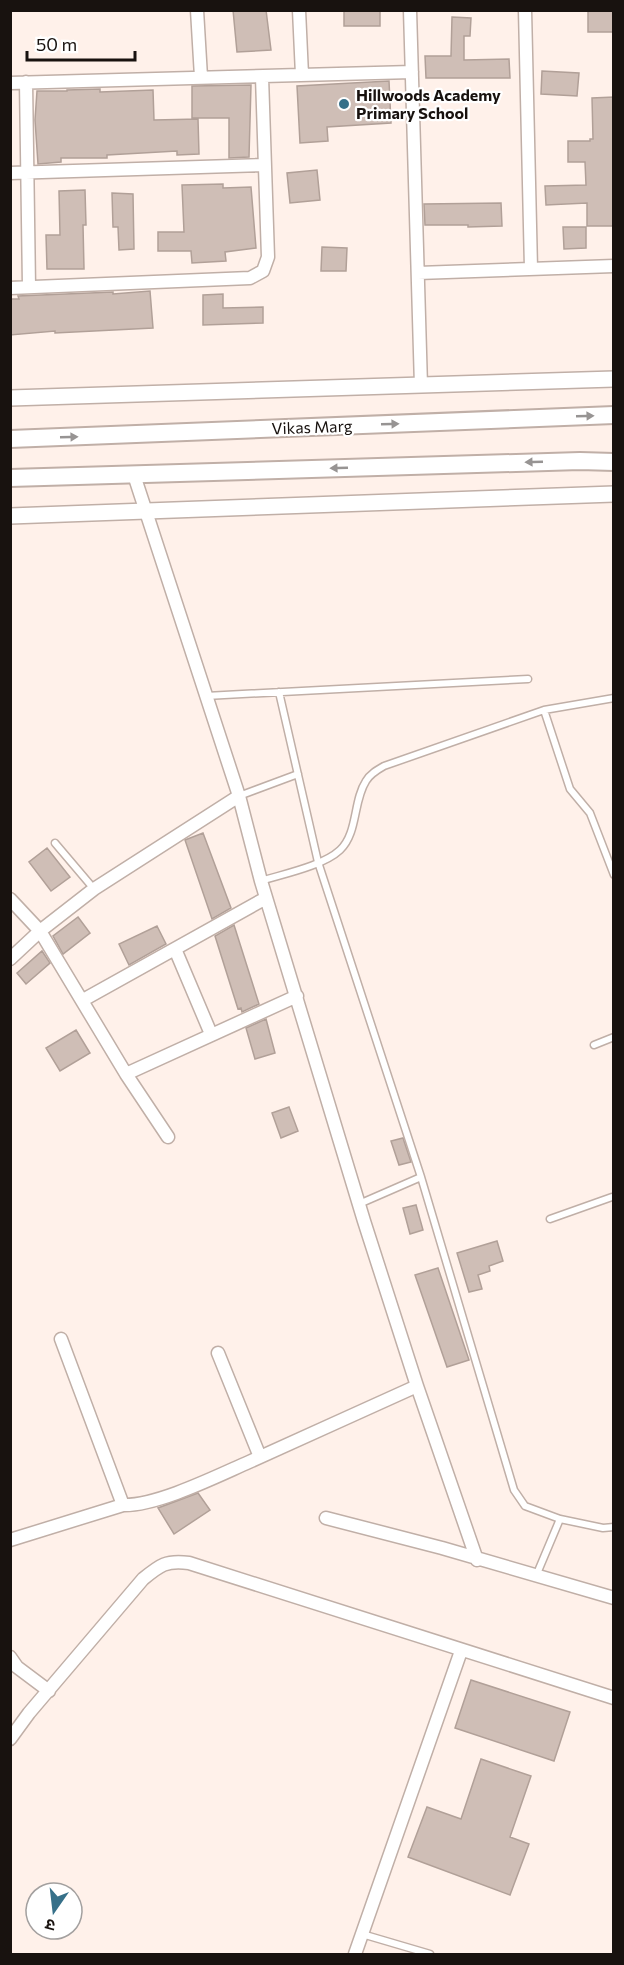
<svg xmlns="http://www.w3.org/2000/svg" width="624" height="1965" font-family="Commissioner,'Noto Sans Devanagari',sans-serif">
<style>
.building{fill:#cfbeb6;stroke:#b1a098;stroke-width:1.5}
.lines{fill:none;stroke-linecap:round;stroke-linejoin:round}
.service-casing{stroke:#c0afa7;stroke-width:9}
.minor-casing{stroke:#c0afa7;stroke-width:15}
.tertiary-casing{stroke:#c0afa7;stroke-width:18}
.secondary-casing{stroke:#c0afa7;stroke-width:20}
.service{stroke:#fff;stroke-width:6}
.minor{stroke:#fff;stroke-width:12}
.tertiary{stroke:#fff;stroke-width:15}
.secondary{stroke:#fff;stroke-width:16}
.oneway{fill:#979493}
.poi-dot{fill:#367089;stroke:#fff;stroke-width:2}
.labels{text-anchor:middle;stroke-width:4.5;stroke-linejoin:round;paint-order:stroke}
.poi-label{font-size:16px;font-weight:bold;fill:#18120f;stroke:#fff;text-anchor:start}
.street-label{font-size:16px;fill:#18120f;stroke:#fff}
</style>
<rect width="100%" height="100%" fill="#fff1ea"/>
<path class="building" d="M233 10H266L271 50 237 52Z
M344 10H380V26H344Z
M588 10H614V32H588Z
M452 17 471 18 470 36H464V60L509 59 510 78H426L425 56H451Z
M542 71 579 73 577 96 541 94Z
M389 81 391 123 327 127 328 141 300 143 297 86Z
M251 85 249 157 229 158V118H192V86Z
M100 89V92L153 90 154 120 198 119 199 154 177 155V151L107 155V158H61V162L38 164 35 120 37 91H67V90Z
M614 97V226H587V203L546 205 545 186 586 185 585 162H568V141H590V139H593L592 98Z
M317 170 320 200 290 203 287 173Z
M223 184V188L251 187 256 248 225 252 226 261 192 263 191 251H158V232H184L182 185Z
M85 190 86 225H83L84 269H47L46 235H60L59 191Z
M112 193 133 194 134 249 119 250 118 227H113Z
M501 203 502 226 468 227V225H425L424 204Z
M563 227H586V248L564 249Z
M322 247 347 248 346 271H321Z
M150 291 153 328 55 333V331L10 335V299H19L18 296 113 292V294Z
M223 294V308L263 307V323L203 325V295Z
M203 833 231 908 212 919 185 840Z
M47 848 70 877 51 891 29 862Z
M78 917 90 933 63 954 53 936Z
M234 925 259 1004 242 1012 241 1008 238 1009 215 936Z
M157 926 166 944 129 965 119 944Z
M42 951 50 963 26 984 17 973Z
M266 1019 275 1053 255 1059 246 1028Z
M76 1030 90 1053 60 1071 46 1048Z
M289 1107 298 1131 281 1138 272 1113Z
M403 1138 411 1162 399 1165 391 1141Z
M416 1205 423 1230 410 1234 403 1208Z
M497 1241 503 1261 489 1266 490 1271 478 1275 482 1289 469 1292 457 1253Z
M438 1268 469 1360 447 1367 415 1275Z
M198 1493 210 1510 174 1534 158 1508Z
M471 1680 570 1712 554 1761 455 1728Z
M481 1759 531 1776 510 1837 529 1844 510 1895 408 1857 427 1807 461 1819Z"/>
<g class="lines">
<g class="service-casing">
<path id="service" d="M279 692 318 862 421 1177
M206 696 528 679
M544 710 570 789 590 813 614 875
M239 796 298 774
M55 843 94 889
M261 881C283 874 323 866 340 850 358 833 353 801 366 781 370 774 377 770 384 766L544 710 614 698
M594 1045 614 1037
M359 1204 421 1177 514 1490 525 1506 560 1519 603 1528 614 1527
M550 1219 612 1197
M536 1576 560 1519
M362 1934 430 1954"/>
</g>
<g class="minor-casing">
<path id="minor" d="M197 10 201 77
M299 10 302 75
M410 10 421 386
M525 10 531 269
M26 82 29 287
M10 83 412 72
M10 173 264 165
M418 273 614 266
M10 288 250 278 263 271 268 257 262 77
M134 475 239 796 261 881 364 1221 417 1386 477 1560
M10 899 40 931 126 1074 168 1137
M175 949 211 1034
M10 959 40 931 94 889 239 796
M83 1000 266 898
M126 1074 297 996
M61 1339 123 1505
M218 1353 260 1457
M326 1518 442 1548 614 1598
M10 1540 123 1505C157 1506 217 1476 249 1462 305 1437 361 1411 417 1386
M10 1657 17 1667 49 1691
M10 1739 29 1713 143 1579C160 1565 166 1560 189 1563L614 1698
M355 1954 461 1651"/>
</g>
<g class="tertiary-casing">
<path id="tertiary" d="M10 398 614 379
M10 516 614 494"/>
</g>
<g class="secondary-casing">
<path id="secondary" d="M10 439 614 415
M10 478 580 461 614 462"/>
</g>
<use href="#service" class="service"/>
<use href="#minor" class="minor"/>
<use href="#tertiary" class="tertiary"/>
<use href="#secondary" class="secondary"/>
</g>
<defs><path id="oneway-solid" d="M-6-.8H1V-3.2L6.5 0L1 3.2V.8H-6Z" transform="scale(1.5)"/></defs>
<g class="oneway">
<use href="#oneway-solid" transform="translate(585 416) rotate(-2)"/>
<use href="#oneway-solid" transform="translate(390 424) rotate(-2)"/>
<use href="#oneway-solid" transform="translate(69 437) rotate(-2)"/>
<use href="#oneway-solid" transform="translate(534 462) rotate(178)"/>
<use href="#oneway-solid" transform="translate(339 468) rotate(178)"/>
</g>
<circle class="poi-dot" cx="344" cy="104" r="6"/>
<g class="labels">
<g class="poi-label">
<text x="356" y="101">Hillwoods Academy<tspan x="356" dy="18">Primary School</tspan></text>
</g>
<g class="street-label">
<text transform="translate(312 427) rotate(-2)" y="6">Vikas Marg</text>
</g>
</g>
<rect width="624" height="1965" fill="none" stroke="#18120f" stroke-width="24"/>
<g transform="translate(54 1911) rotate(194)"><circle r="28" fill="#ffffff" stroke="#a3a09f" stroke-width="1.5"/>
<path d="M0-4.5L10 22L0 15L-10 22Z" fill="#367089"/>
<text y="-9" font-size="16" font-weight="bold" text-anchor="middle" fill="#18120f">उ</text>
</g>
<path d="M27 51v9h108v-9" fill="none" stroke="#18120f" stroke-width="3"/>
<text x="36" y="51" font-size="18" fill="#18120f" stroke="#ffffff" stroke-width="4.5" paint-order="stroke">50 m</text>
</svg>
